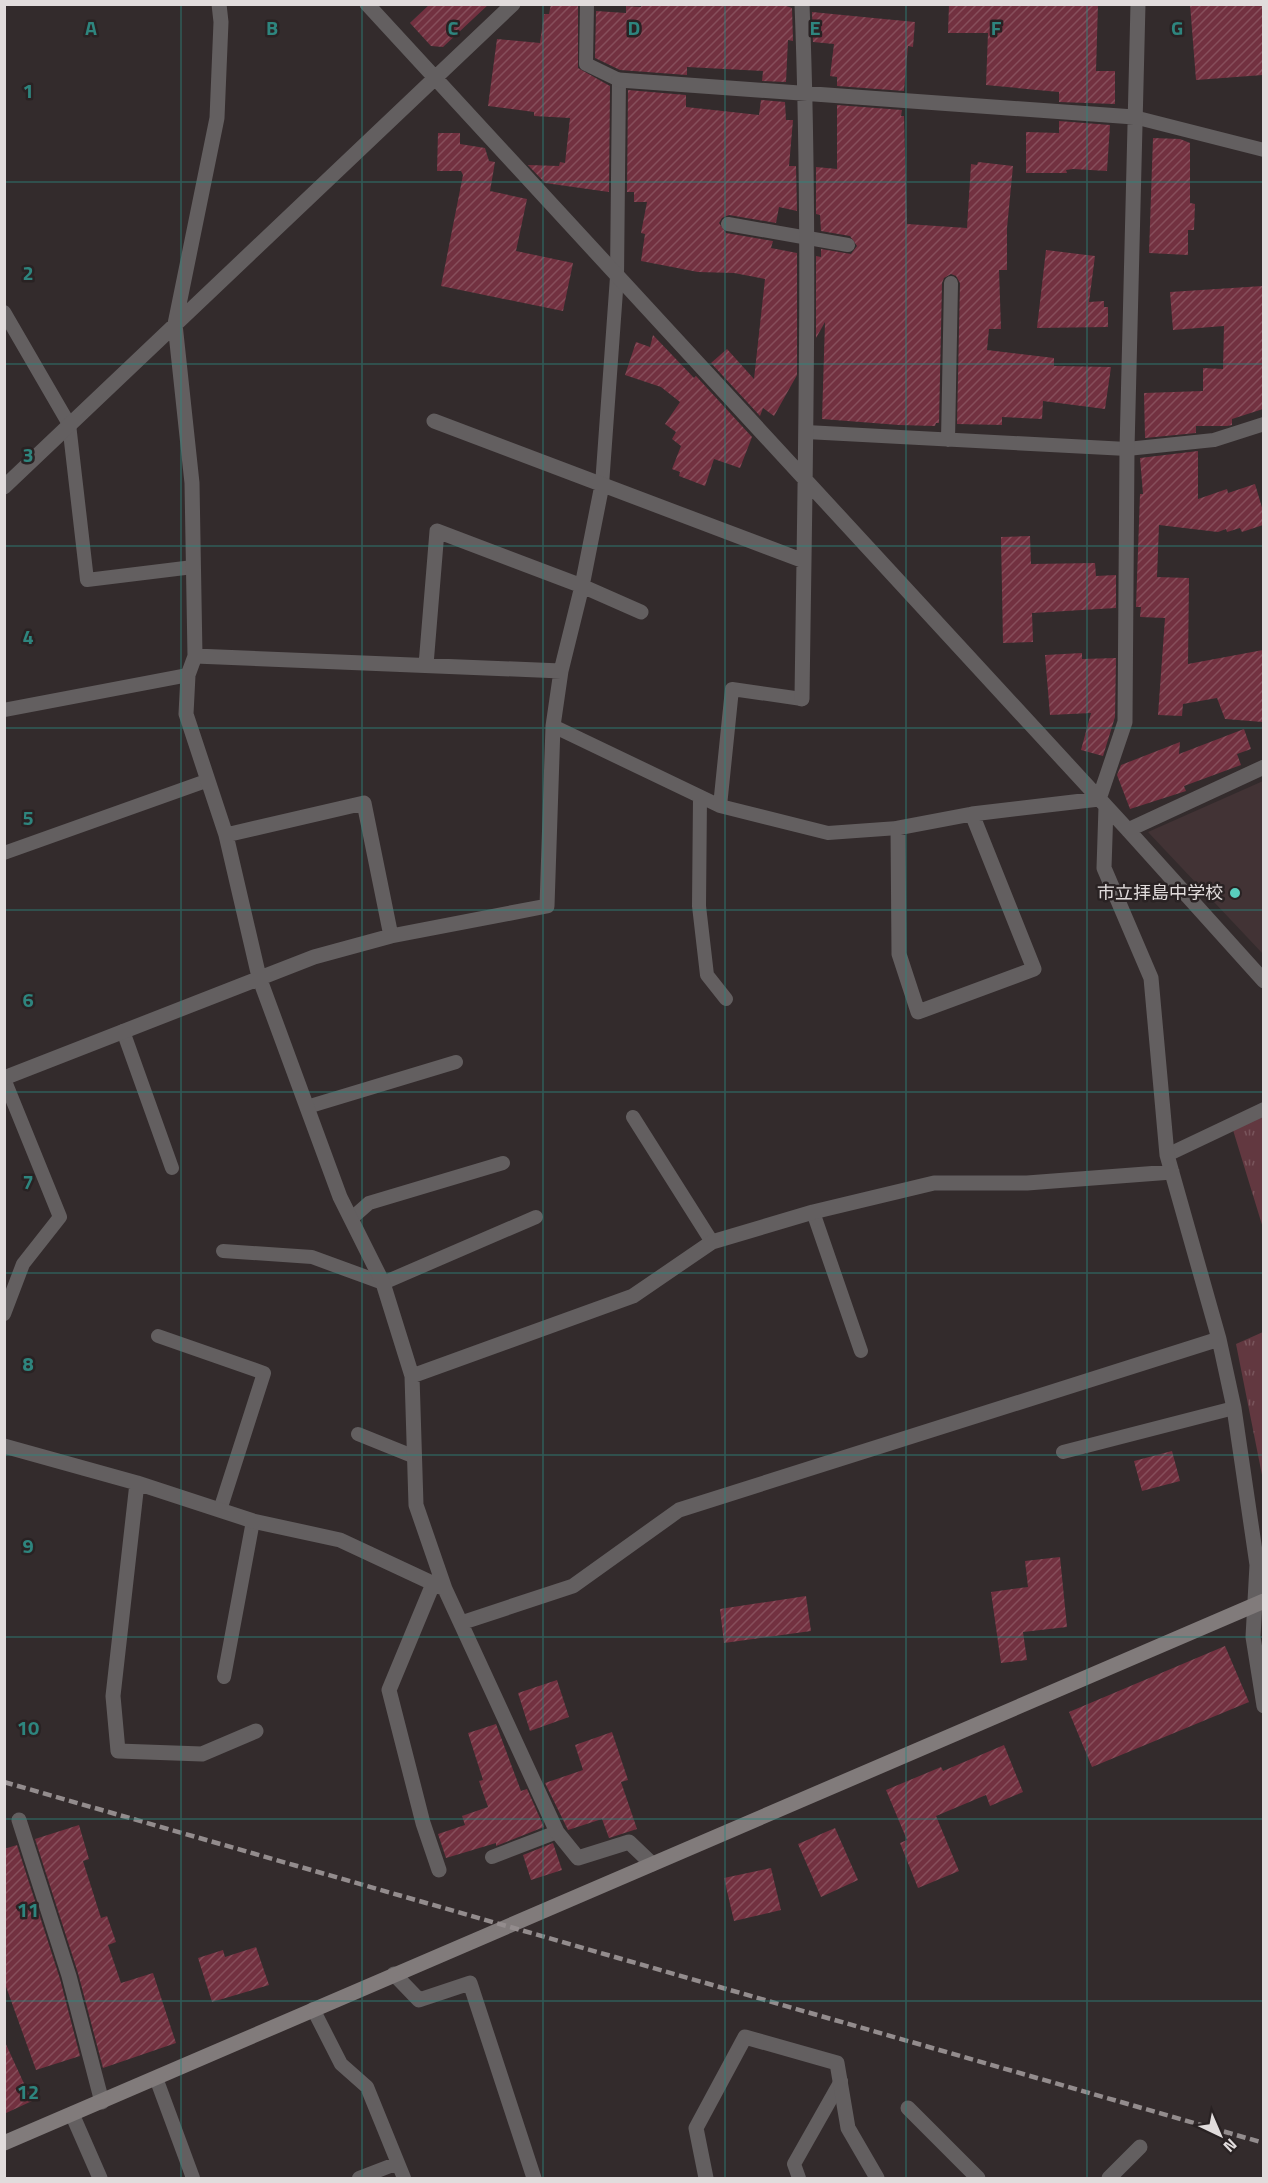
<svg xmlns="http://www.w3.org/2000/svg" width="1268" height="2183" font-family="'Titillium Web','Noto Sans JP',sans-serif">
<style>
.built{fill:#423335}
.park{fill:url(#park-tufts)}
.building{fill:url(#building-hatch)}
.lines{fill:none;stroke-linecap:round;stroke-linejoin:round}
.lane{stroke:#635f60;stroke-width:14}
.street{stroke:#635f60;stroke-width:15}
.secondary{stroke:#817b7b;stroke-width:15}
.rail{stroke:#938c8d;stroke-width:4.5;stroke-dasharray:9 4.5;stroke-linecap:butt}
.grid{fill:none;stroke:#2e857e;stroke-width:1.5;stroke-opacity:0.55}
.poi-dot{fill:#59cebe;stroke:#292223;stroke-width:2}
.labels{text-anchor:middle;stroke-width:5;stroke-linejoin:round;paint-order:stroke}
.poi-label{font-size:18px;fill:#e1dcdc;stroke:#292223;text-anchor:end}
.grid-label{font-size:20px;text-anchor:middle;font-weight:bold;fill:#2e857e;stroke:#292223;stroke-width:5;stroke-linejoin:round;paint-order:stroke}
</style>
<defs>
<pattern id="park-tufts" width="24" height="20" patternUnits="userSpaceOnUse" patternTransform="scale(1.5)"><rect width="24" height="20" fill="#623840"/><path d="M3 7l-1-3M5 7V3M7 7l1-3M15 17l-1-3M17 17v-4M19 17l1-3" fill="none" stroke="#78545b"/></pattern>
<pattern id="building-hatch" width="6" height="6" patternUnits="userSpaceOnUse" patternTransform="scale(1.5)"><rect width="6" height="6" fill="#723140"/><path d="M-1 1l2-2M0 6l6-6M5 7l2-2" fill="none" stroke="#864e5b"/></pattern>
</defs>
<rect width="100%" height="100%" fill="#332b2c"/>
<path class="built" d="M1263 781V954L1148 832Z"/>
<path class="park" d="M1263 1114V1228L1233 1130Z
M1263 1332V1480L1236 1344Z"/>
<path class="building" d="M430 4H489L443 47 431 46 410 23Z
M551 4H578V68L610 86 609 192 545 183 528 165 559 166 560 162 565 163 570 118 534 116V112L488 106 497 39 540 43 544 14H549Z
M641 4H781L792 8 793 41 788 40 786 82 762 81 763 71 687 67V75L620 70 595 58 596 11 626 13V6L641 7Z
M949 4H1098L1096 71H1115V104L1059 102V92L986 85 988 33H948Z
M1190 4H1263V75L1196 80Z
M812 12 915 22 913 47 908 46 904 91 837 86V77L830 76 834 44 813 42Z
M628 90 686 95V107L759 115 761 100 785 102 786 120H793L789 166H796L797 211 779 207 776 223 729 215 722 218 719 223 726 233 773 241 771 248 797 253V375L774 416 763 408 760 416 711 363 727 349 754 379 765 279 734 273 698 272 641 261 645 234 641 233 647 202H634V192H627Z
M837 105 902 110 901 116H904L907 224 967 228 971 164 977 165 978 162 1013 166 1007 228V270H999L1001 329H989L987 350 1054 358V366L1111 367 1105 409 1043 401 1042 419 1002 417V425L957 424 960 283 956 276 951 274 944 278 942 283 939 423H936L935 426 899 425 822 419 825 322 816 338V256L821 257V249L851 254 857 246 850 236 821 231 820 215 816 214V167L837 169Z
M1059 121 1110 125 1107 171 1073 169 1066 170 1067 173H1026V132L1059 133Z
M438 133H460V144L485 148 489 161 495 162 490 191 527 199 516 251 573 263 563 311 441 286 463 175 461 171H437Z
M1153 138 1180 139 1190 143V203L1195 204 1194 230H1188V255L1149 253Z
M1046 250 1095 256 1089 302 1104 301V307H1108V327L1037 328Z
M1263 286V409L1232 419V425L1227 426H1196V433L1145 438 1144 393 1203 391V368L1223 369 1224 326 1173 330 1170 292Z
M653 335 694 378 696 376 752 437 740 468 714 459 705 486 679 476 680 472 672 469 681 446 672 439 676 432 665 424 680 402 661 387 625 375 636 342 650 347Z
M1198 451V499L1227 489 1228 493 1255 484 1263 511V525L1242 532 1240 528 1227 532 1226 529 1218 532 1159 525 1157 577 1189 578 1188 664 1263 650V722L1225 719 1217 698 1183 704 1182 716 1158 715 1165 618 1140 617 1141 607H1136L1140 494H1143L1140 458Z
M1030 536 1031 564 1095 563 1096 576 1116 575V608L1032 613 1033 642 1003 643 1001 537Z
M1082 653V659L1116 658 1115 717 1103 756 1081 750 1091 713 1050 715 1045 655Z
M1244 729 1251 749 1237 754 1241 765 1184 786 1186 791 1130 809 1117 775 1121 765 1180 742 1179 754Z
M1172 1451 1180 1481 1142 1491 1134 1461Z
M1060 1557 1067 1627 1023 1632 1027 1660 1001 1663 991 1592 1028 1587 1025 1561Z
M806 1596 811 1631 724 1643 720 1609Z
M1225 1646 1249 1702 1092 1767 1069 1712Z
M557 1680 569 1717 530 1731 518 1693Z
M496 1724 521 1791 527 1789 544 1827 496 1846V1843L446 1858 438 1834 465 1825 462 1816 488 1807 479 1781 483 1780 468 1733Z
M612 1732 628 1780 621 1782 637 1829 609 1838 602 1819 568 1830 545 1783 583 1770 575 1745Z
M1004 1745 1023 1792 990 1806 986 1795 936 1816 959 1871 918 1888 900 1843 907 1840 886 1790 941 1767 943 1771Z
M79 1825 89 1859 83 1861 101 1918 107 1916 116 1942 108 1945 121 1983 153 1973 176 2043 103 2068 78 1973 35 1839Z
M835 1828 858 1880 821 1897 798 1844Z
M553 1843 562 1870 531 1880 523 1855Z
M17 1845 60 1979 80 2056 36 2070 4 1981V1849Z
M771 1868 781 1910 734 1921 724 1878Z
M256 1947 269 1985 212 2002 198 1958 223 1950 225 1957Z
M4 2040 32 2101 4 2114Z"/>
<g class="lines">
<path class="lane" d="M587 4 586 64 619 80 617 277 602 485
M1134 117 1264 150
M728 224 848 245
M4 312 69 424 87 580 193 567
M806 432 1127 449 1214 440 1264 424
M948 440 951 283
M4 710 188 675
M553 726 720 806 828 833 898 828
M700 797 699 906 707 975 726 999
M720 806 732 689 802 699
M4 853 206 781
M123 1031 172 1168
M4 1079 60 1217 23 1264 4 1314
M307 1107 456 1062
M633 1117 712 1242
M1167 1155 1264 1109
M813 1212 861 1351
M352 1218 369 1203 503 1163
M223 1251 312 1257 383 1283 536 1217
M158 1336 264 1373 220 1510
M358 1434 415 1457
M1063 1452 1234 1408
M224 1677 253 1521
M492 1857 557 1832
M313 2009 341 2064 367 2087 404 2178
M156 2078 193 2178
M359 2178 398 2163
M799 2178 794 2164 841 2081"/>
<path class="street" d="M219 4 221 22 217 118 175 324 192 483 195 656 188 675 186 714 226 835 259 977 340 1197 383 1283 412 1376 416 1505 445 1589 557 1832 578 1858 629 1842 652 1864
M367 4 1128 830 1264 981
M802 4C811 236 805 468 802 699
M619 80 1134 117
M434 421 804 561
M4 487 513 4
M195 656 561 671
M426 665 437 531 582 586 641 612
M1099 799 1125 722 1127 449 1138 4
M1106 807 1104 868 1151 978 1167 1155 1219 1339 1234 1408 1257 1565 1253 1637 1264 1706
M972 814 1034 969 918 1012 899 954 898 828 972 814 1099 799
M1128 830 1264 767
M226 835 364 803 391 936
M4 1078 314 957 391 936 547 906 553 726 561 671 582 586 602 485
M412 1376 633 1296 712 1242 813 1212 934 1183H1027L1172 1172
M4 1446 137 1483 253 1521 340 1540 445 1589
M137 1483 113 1696 118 1751 202 1754 256 1731
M433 1584 389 1690 423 1823 439 1870
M461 1623 573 1586 679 1510 1219 1339
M19 1820 69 1976 102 2102
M394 1974 419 2000 470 1983 534 2178
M908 2108 978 2178
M72 2114 100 2178
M706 2178 696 2128 745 2037 837 2063 848 2128 877 2178
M1109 2178 1140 2147"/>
<path class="secondary" d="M4 2143 1264 1601"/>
<path class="rail" d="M4 1782 1264 2143"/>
</g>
<path class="grid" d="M181 4V2178M362 4V2178M543 4V2178M725 4V2178M906 4V2178M1087 4V2178M4 182H1264M4 364H1264M4 546H1264M4 728H1264M4 910H1264M4 1092H1264M4 1273H1264M4 1455H1264M4 1637H1264M4 1819H1264M4 2001H1264"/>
<circle class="poi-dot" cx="1235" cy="893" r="6"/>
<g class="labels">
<g class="poi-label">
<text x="1223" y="899">市立拝島中学校</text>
</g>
</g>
<g class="grid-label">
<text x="91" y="35">A</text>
<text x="272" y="35">B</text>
<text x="453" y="35">C</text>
<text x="634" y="35">D</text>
<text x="815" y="35">E</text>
<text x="996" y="35">F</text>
<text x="1177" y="35">G</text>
<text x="28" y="98">1</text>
<text x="28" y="280">2</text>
<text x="28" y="462">3</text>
<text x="28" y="644">4</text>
<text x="28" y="825">5</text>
<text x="28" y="1007">6</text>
<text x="28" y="1189">7</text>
<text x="28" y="1371">8</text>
<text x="28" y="1553">9</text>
<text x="28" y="1735">10</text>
<text x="28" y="1917">11</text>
<text x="28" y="2099">12</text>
</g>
<rect width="1268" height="2183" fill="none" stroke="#e1dcdc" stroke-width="12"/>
<g transform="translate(1220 2135) rotate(136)" stroke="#292223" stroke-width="4.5" paint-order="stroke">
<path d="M0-4.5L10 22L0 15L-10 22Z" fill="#e1dcdc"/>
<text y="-9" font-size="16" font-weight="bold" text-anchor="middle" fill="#e1dcdc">N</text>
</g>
</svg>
